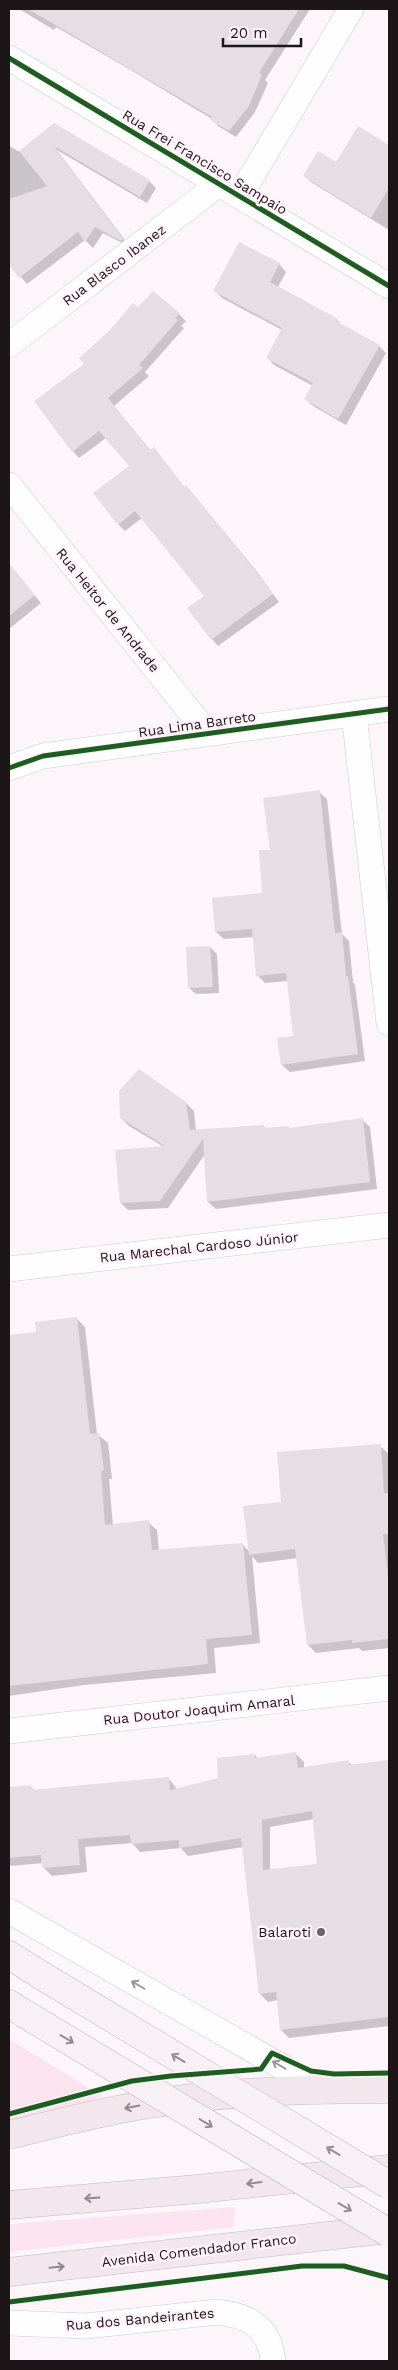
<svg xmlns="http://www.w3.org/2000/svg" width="398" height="2370" font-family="'Work Sans',sans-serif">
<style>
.green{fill:#fbe3ef}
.shadow{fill:#0003;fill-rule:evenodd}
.building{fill:#e5dee2;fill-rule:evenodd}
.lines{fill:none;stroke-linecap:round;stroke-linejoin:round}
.minor-casing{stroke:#d1cacd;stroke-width:26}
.major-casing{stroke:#c4b7be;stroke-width:29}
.highway-casing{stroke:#c4b7be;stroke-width:29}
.minor{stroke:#fffefe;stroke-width:25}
.major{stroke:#f7f0f4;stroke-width:28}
.highway{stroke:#f2e7ed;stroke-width:28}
.major-bridge-casing{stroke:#c4b7be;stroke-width:29;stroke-linecap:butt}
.major-bridge{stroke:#f7f0f4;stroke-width:28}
.cycleway-casing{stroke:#fff2f9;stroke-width:8}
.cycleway{stroke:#1b5e20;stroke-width:5}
.oneway{stroke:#999697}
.oneway2{stroke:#958e91}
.oneway3{stroke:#92898e}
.poi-dot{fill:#6b6467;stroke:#fff2f9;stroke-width:2}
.labels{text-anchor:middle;stroke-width:5;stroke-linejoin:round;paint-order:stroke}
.street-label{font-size:14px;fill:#1d1619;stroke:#fff2f9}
.poi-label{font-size:14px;fill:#1d1619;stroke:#fff2f9;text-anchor:end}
</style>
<rect width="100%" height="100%" fill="#fcf5f9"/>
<path class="green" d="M9 2039 102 2096 79 2106 9 2122Z
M236 2207 233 2227 9 2252V2224Z"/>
<path class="shadow" d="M19 9H310L265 80 268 83 255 112 236 137 218 126 212 119 124 66 56 27 54 30Z
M54 125 149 181 156 188 147 203 57 150 130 247 103 233 93 248 85 240 27 284 9 263V146L20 152Z
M358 128 389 147V230L311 182 304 176 336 163Z
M279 264 286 272 278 287 337 320 344 327 379 346 386 353 346 425 313 406 305 399 313 386 274 365 267 357 282 330 222 298 214 290Z
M138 309 179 314 186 321 181 326 184 328 145 372 149 376 114 406 151 451 154 449 160 456 185 488 193 494 254 568 279 602 218 646 212 639 206 596 142 518 125 531 118 524 130 466 106 438 79 458 73 451 86 364Z
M9 565 41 603 9 629Z
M319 792 327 799 342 934 349 941 353 982 355 985 365 1061 290 1072 282 1065 294 1037 288 981 265 983 257 975 254 937 224 939 216 932 263 894 271 851Z
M210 947 217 954 219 993 196 994 189 988Z
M186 1103 194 1111 196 1131 263 1126 267 1129H290L362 1120 370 1127 377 1189 216 1209 208 1202 205 1154 168 1208 128 1210 121 1203 164 1147 129 1126 121 1118Z
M76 1318 85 1327 97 1434 108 1443 112 1479H109L113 1526 148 1522 157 1530 159 1551 243 1545 249 1551 282 1503 380 1446 389 1454V1648L362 1651 359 1648 316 1653 308 1645 298 1558 258 1563 252 1556 260 1643 214 1648 216 1673 84 1685 9 1696V1336L38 1333Z
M296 1754 304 1762V1768L348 1762 352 1765 389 1762V2026L289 2038 281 2030 278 2000 268 2002 260 1994 243 1847 188 1856 181 1848 140 1852 132 1843 85 1847 87 1872 52 1876 44 1868 43 1863 11 1866 9 1863V1788L31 1787 35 1791 169 1779 177 1789 220 1778 255 1755 258 1759ZM314 1819 318 1865 270 1871V1827Z"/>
<path class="building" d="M28 9H299L259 73 262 75 249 106 229 131 210 120 212 117Z
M54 123 150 180 140 197 54 146 123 239 121 241 95 227 85 242 78 232 19 278 9 265V199L47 186 19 151Z
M358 126 389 145V188L371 218 303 176 318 151 336 162Z
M239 242 280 263 270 282 338 319 336 321 380 345 338 419 304 399 313 383 266 358 282 328 213 291Z
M153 291 180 313 175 318 178 320 139 365 143 368 108 398 150 450 154 447 184 487 186 485 247 560 273 594 211 640 187 608 204 596 135 511 118 525 93 493 129 466 99 431 72 452 34 401 84 364 79 358 109 331 133 303 138 307Z
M9 563 35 595 9 616Z
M320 790 335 933 342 932 346 976H348L358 1054 281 1065 277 1038 293 1036 286 973 256 976 252 929 215 932 212 898 262 893 259 850H270L263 798Z
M210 946 213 987 188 988 186 947Z
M139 1069 186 1102 190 1130 264 1125V1128L289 1126V1128L363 1118 370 1182 207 1202 203 1139 160 1201 120 1203 115 1150 165 1146 120 1118 119 1091Z
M77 1317 90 1434 99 1433 104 1470 101 1471 105 1525 149 1520 152 1550 243 1543 252 1635 206 1639 208 1664 9 1686V1335L36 1332 35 1322Z
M381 1444 384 1493H389V1534H383L389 1584V1639L352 1643V1640L307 1645 295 1549 249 1555 243 1506 281 1502 277 1452Z
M296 1752 298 1768 349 1760V1765L389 1760V2017L280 2030 276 1992 259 1994 241 1838 179 1848V1840L131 1844 130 1835 78 1839 80 1865 42 1868 41 1855 9 1858V1787L31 1785 32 1790 169 1777 170 1790 218 1778 217 1758 255 1754V1758ZM312 1811 317 1864 263 1870 262 1820Z"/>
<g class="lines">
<g class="minor-casing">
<path id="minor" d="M9 58 389 286
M240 196 351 9
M9 345 219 184
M9 485 207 733
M354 714 389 1023
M9 768 43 756 389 709
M9 1269 389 1225
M9 1731 389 1688
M9 1911 321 2089
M9 2323 86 2326 217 2312C248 2315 270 2327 273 2361"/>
</g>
<g class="major-casing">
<path id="major" d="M9 1955 44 1977
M9 2004 25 2014"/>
</g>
<g class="highway-casing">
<path id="highway" d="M9 2135C56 2124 102 2111 150 2104 229 2091 309 2089 389 2089
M9 2205 198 2189 389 2169
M9 2272 389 2229"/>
</g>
<use href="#minor" class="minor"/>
<use href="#major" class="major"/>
<use href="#highway" class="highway"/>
<g class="major-bridge-casing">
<path id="major-bridge" d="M44 1977 389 2185
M25 2014 389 2233"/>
</g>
<use href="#major-bridge" class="major-bridge"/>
<g class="cycleway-casing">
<path id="cycleway" d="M9 58 389 286
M9 768 43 756 389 709
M9 2114 132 2081 171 2076 261 2069 272 2053 311 2071 334 2074 389 2073
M9 2302 302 2266H344L389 2278"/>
</g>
<use href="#cycleway" class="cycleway"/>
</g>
<defs><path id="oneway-shaft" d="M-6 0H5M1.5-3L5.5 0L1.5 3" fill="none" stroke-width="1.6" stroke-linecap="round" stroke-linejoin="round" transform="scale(1.25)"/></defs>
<g class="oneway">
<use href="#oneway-shaft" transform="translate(138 1985) rotate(-150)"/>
<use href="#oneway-shaft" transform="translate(279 2065) rotate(-150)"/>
</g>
<g class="oneway2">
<use href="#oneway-shaft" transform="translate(67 2039) rotate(31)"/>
<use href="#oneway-shaft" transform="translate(178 2058) rotate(-149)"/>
<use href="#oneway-shaft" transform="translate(206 2123) rotate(31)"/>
<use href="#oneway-shaft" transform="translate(333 2151) rotate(-149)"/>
<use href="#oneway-shaft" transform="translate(345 2207) rotate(31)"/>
</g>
<g class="oneway3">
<use href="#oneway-shaft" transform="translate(132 2107) rotate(169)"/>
<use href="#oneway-shaft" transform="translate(254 2183) rotate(173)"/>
<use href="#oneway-shaft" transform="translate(92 2198) rotate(176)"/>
<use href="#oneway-shaft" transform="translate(57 2267) rotate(-6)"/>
</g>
<circle class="poi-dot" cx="321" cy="1932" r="5"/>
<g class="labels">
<g class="street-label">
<text transform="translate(205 162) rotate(31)" y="5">Rua Frei Francisco Sampaio</text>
<text transform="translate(114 265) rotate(-37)" y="5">Rua Blasco Ibanez</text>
<text transform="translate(108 610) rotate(51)" y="5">Rua Heitor de Andrade</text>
<text transform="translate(197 724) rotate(-8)" y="5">Rua Lima Barreto</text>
<text transform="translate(199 1247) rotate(-6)" y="5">Rua Marechal Cardoso Júnior</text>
<text transform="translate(199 1710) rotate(-6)" y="5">Rua Doutor Joaquim Amaral</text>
<text transform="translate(199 2250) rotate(-7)" y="5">Avenida Comendador Franco</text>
<text transform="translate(140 2319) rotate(-5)" y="5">Rua dos Bandeirantes</text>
</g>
<g class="poi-label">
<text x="311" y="1937">Balaroti</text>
</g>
</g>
<rect width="398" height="2370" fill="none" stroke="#1d1619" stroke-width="20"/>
<path d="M223 38v8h78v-8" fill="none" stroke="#1d1619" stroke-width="2.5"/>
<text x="230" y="38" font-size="15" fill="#1d1619" stroke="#fff2f9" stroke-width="4" paint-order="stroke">20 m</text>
</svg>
